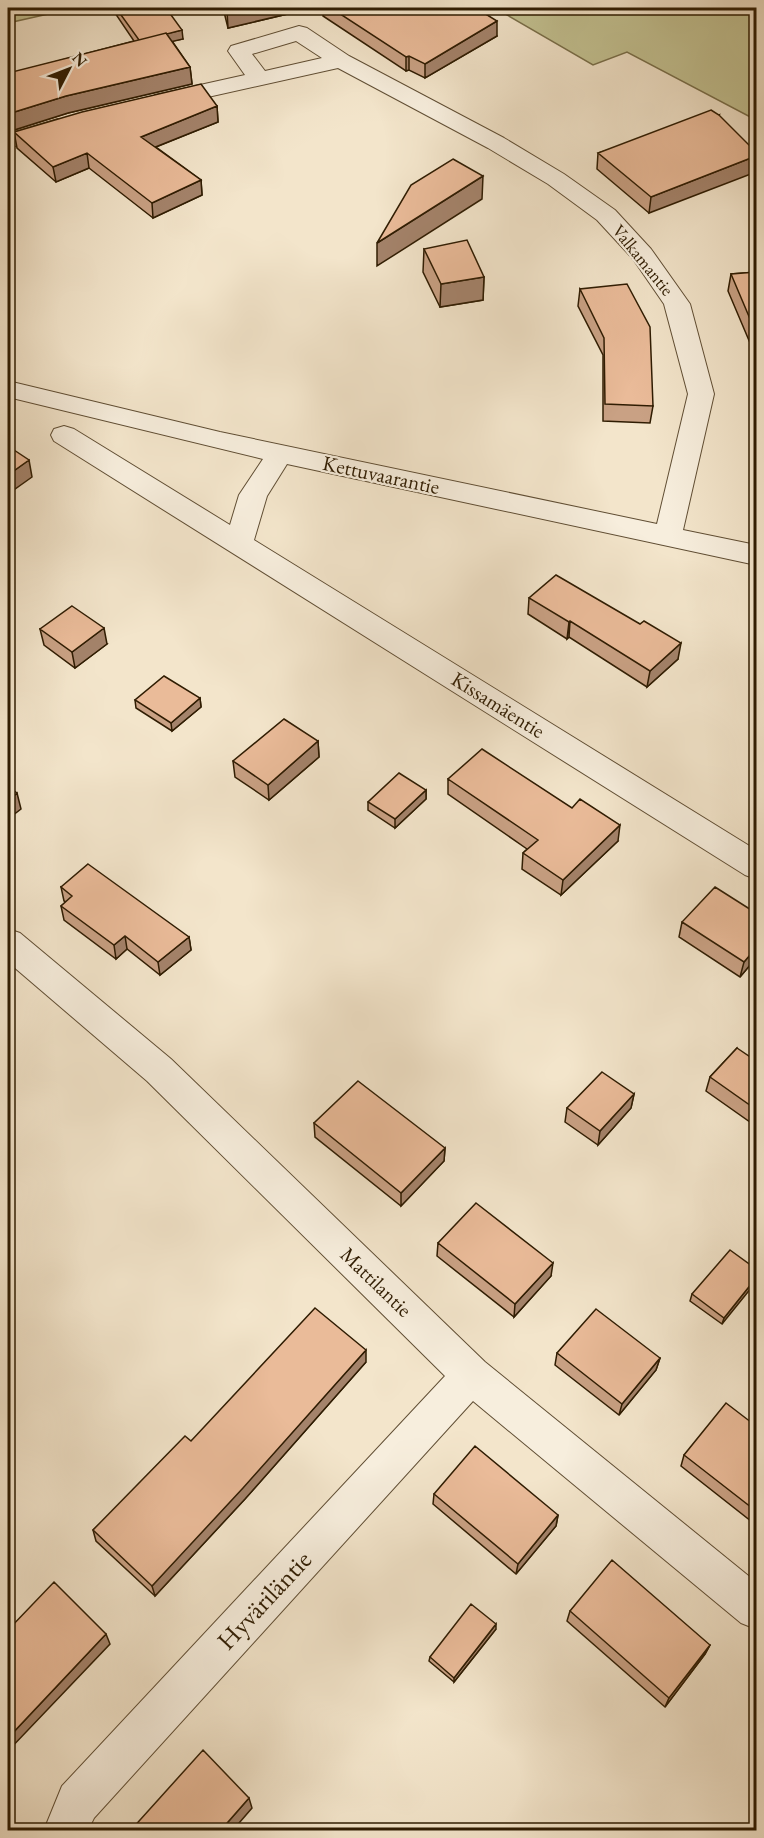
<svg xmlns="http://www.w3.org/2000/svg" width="764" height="1838" font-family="'EB Garamond',serif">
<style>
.green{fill:#c3c292;stroke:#796f4a;stroke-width:1.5}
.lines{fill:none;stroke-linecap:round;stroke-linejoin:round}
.minor-casing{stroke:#604e34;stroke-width:2}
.minor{fill:#f7eedd;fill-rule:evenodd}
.wall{fill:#c9a184;stroke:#2f1c02;stroke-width:1.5}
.shaded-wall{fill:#a4836b;stroke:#2f1c02;stroke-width:1.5}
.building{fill:#eabb99;stroke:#2f1c02;stroke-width:1.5}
.labels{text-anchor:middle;stroke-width:4.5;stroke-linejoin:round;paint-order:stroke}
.far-street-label{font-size:18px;fill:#2f1c02;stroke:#f7eedd}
.street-label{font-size:21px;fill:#2f1c02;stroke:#f7eedd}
.near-street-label{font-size:26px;fill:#2f1c02;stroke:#f7eedd}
</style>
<rect width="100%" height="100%" fill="#f3e5cb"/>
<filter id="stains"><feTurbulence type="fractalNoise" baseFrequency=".00333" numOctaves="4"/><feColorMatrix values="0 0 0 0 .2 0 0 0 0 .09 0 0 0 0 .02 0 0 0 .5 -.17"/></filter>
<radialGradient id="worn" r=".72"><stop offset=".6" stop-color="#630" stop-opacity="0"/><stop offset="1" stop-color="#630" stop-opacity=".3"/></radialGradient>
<path class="green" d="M8 8H75L8 23Z
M495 8H756V120L627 52 593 65Z"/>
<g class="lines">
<g class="minor-casing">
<path id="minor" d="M299 26 307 28 349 56 504 138 564 174 615 210 651 249 690 304 714 394 683 530 756 545V565L287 464 267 496 254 540 756 850V879L745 875 54 441 51 435 54 429 64 426 74 429 230 525 239 495 263 459 8 397V381L220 432 657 524 688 394 664 304 633 259 597 220 548 184 488 148 338 68 163 107 155 105 152 100 155 95 245 75 228 51 231 46ZM296 41 322 58 265 71 252 54Z
M58 119 66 121 70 126 66 131 8 148V134Z
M8 929 20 933 171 1059 485 1362 756 1582V1629L741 1623 473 1401 94 1818 88 1830H44L62 1786 445 1376 147 1081 8 962Z"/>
</g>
<use href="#minor" class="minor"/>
</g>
<path class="wall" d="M114 8H166L183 39 172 41 190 67 192 84 68 113 8 132V74L134 41 115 13Z
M223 8H313L228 28Z
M323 8H476L497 36 425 78 409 70 406 71 323 16Z
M217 106 218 122 156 147 201 180 202 195 153 218 89 168 56 182 17 148 14 132Z
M719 115 649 213 597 169 598 153Z
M424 249 484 277 483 300 440 307 423 272Z
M756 272V357L728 291 731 274Z
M580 289 653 406 650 423 603 421V355L578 306Z
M529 598 640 624 678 659 647 687 569 637 567 639 528 614Z
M40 629 107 644 75 668 44 645Z
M200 698 201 707 172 731 136 708 135 700Z
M318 741 319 757 269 800 235 777 233 761Z
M448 779 618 841 561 895 522 869 523 853 527 849 448 794Z
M426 790V799L395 828 368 810V802Z
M61 887 189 937 191 950 160 975 127 949 116 959 64 920 61 906 66 902 64 901Z
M682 922 756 958 740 977 679 937Z
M737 1048 756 1115 750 1122 706 1091 710 1077Z
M634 1094 631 1108 598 1145 565 1122 567 1108Z
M314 1123 445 1148 444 1161 401 1206 315 1137Z
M438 1243 551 1276 514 1317 437 1256Z
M756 1269 722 1324 690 1301 692 1294Z
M557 1353 660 1358 656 1370 619 1415 555 1365Z
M366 1362 245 1499 155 1596 96 1541 93 1530 191 1441Z
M756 1426V1525L681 1466 684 1455Z
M434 1494 558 1515 556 1526 516 1574 433 1504Z
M570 1611 710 1645 705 1654 665 1707 567 1621Z
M496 1629 454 1682 429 1661 430 1657Z"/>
<path class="shaded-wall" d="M243 8H313L228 28 227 11Z
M497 21V36L425 78V64Z
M182 30 183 39 140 49 139 40Z
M409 56V70L406 71V57Z
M190 67 192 84 68 113 8 132V114L66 96Z
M217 106 218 122 143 152 141 137Z
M87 153 89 168 56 182 53 167Z
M756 156V172L649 213 651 197Z
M483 176 482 199 377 266V243Z
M201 180 202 195 153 218 152 203Z
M484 277 483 300 440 307 441 284Z
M29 460 32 477 8 494V475Z
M570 621 569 637 567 639 569 622Z
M104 628 107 644 75 668 72 652Z
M681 643 678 659 647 687 650 671Z
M200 698 201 707 172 731 171 723Z
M318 741 319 757 269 800 268 785Z
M426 790V799L395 828V819Z
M17 793 21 809 8 819V801Z
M620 825 618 841 561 895 563 880Z
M125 936 127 949 116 959 114 945Z
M189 937 191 950 160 975 158 962Z
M756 948V958L740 977 744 962Z
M634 1094 631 1108 598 1145 600 1131Z
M756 1106V1115L750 1122 754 1108Z
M445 1148 444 1161 401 1206V1193Z
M553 1263 551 1276 514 1317 515 1304Z
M756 1278V1282L722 1324 724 1318Z
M366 1350V1362L245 1499 155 1596 152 1586Z
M660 1358 656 1370 619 1415 622 1404Z
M558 1515 556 1526 516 1574 518 1564Z
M496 1624V1629L454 1682V1678Z
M106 1634 110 1644 8 1751V1738Z
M710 1645 705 1654 665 1707 669 1698Z
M249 1798 252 1808 233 1830H221Z"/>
<path class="building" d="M116 8H166L182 30 167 34 166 33 139 40Z
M226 8H243L227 11Z
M331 8H476L497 21 425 64 409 56 406 57Z
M166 33 190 67 66 96 8 114V73Z
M201 84 217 106 141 137 201 180 152 203 87 153 53 167 14 132 82 112Z
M711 110 719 115 756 152V156L651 197 598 153Z
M453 159 483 176 377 243 411 185Z
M467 240 484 277 441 284 424 249Z
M756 272V333L731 274Z
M627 284 650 327 653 406 605 404 604 338 580 289Z
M8 446 29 460 8 475Z
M556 575 640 624 644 621 681 643 650 671 570 621 569 622 529 598Z
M72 606 104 628 72 652 40 629Z
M164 676 200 698 171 723 135 700Z
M284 719 318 741 268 785 233 761Z
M482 749 572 808 580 799 620 825 563 880 523 853 538 840 448 779Z
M399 773 426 790 395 819 368 802Z
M8 786 17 793 8 801Z
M88 864 189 937 158 962 125 936 114 945 61 906 72 896 61 887Z
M715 887 756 913V948L744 962 682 922Z
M737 1048 756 1061V1106L754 1108 710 1077Z
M602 1072 634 1094 600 1131 567 1108Z
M358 1081 445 1148 401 1193 314 1123Z
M476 1203 553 1263 515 1304 438 1243Z
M730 1250 756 1269V1278L724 1318 692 1294Z
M315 1308 366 1350 243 1488 152 1586 93 1530 185 1436 191 1441Z
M596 1309 660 1358 622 1404 557 1353Z
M726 1403 756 1426V1511L684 1455Z
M475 1446 558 1515 518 1564 434 1494Z
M612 1560 710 1645 669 1698 570 1611Z
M54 1582 106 1634 8 1738V1630Z
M471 1604 496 1624 454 1678 430 1657Z
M203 1750 249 1798 221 1830H131Z"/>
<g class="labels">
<g class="far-street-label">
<text transform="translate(643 260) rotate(51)" y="6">Valkamantie</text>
</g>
<g class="street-label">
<text transform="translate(381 475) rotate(12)" y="7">Kettuvaarantie</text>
<text transform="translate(498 705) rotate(32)" y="7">Kissamäentie</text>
<text transform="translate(376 1282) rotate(44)" y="7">Mattilantie</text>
</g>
<g class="near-street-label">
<text transform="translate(264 1600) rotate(-47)" y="9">Hyväriläntie</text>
</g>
</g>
<rect width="764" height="1838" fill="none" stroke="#f3e5cb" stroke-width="30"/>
<rect x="9" y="9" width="746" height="1820" fill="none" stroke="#2f1c02" stroke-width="3"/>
<rect x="15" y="15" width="734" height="1808" fill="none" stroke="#2f1c02" stroke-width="1.5"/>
<g transform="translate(69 69) rotate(48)" stroke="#f7eedd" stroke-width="4.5" paint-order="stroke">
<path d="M0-4.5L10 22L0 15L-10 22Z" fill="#2f1c02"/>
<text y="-9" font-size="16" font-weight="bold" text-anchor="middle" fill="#2f1c02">N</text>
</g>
<rect width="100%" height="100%" filter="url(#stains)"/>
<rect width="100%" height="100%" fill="url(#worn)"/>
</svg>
